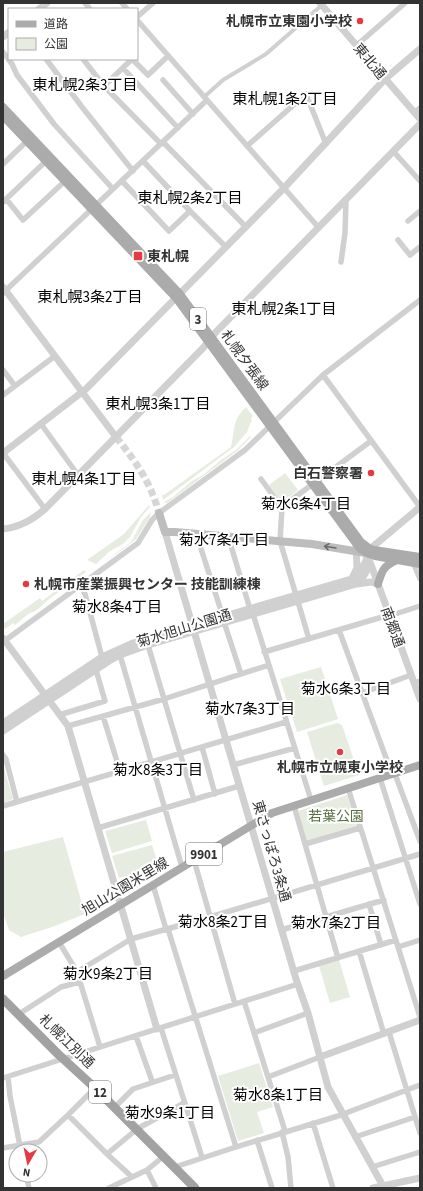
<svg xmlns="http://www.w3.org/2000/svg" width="423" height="1191" font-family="'Source Sans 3','Noto Sans JP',sans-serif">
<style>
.green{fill:#e6ecdf}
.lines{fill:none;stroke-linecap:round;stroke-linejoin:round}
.tertiary-tunnel{stroke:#d6d6d6;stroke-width:7;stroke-dasharray:7 3.5;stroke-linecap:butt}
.pedestrian{stroke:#d0d0d0;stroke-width:4}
.minor{stroke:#d0d0d0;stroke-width:5.5}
.tertiary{stroke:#d0d0d0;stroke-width:7}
.secondary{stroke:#bdbdbd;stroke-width:8}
.primary{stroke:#ababab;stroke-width:8}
.trunk{stroke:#a2a2a2;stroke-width:9}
.oneway{stroke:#6a6a6a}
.poi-dot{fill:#e63946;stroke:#fff;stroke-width:1.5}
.labels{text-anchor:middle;stroke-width:4;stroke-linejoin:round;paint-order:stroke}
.shield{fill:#fff;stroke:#707070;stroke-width:1}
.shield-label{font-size:13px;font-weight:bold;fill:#333}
.poi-label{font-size:14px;font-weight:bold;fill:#333;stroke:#fff;text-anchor:end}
.street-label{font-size:14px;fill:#333;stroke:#fff}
.park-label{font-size:14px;fill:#56703f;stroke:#fff}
.neighbourhood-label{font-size:15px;fill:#000;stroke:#fff}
</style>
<rect width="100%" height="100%" fill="#fff"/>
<path class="green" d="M246 407 253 416 251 418 252 421 250 424 247 432 234 447 163 500 162 495H164L231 447C235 430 232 420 246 407Z
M250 436 251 437 237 451 167 503 164 502 173 497 192 481 203 475 221 460 236 450Z
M285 473 298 490 283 502 280 501 269 485Z
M149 505 150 507 141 517 130 537 123 544 110 551 96 564 87 560 124 534Z
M151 512 150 517 136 539 123 549 105 561 131 542 143 520Z
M84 570 86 572 49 599 37 610 28 614 15 625 13 623 5 629 3 624 40 598 42 601Z
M321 667 338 719 297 732 280 679Z
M337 723 342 725 359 775 324 786 307 732Z
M3 765 13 799 3 803Z
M347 795 357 826 307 842 298 811Z
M146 820 152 841 112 853 105 831Z
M63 837 85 914 52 927 21 937 9 930 3 912V852Z
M152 845 159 867 119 878 112 856Z
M339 960 350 997 330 1003 319 966Z
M259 1063 273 1107 257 1112 264 1133 238 1141 218 1076Z"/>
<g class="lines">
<path class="tertiary-tunnel" d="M116 437C136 462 150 481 159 513"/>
<path class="pedestrian" d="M204 97 223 80 266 54 322 5"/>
<path class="minor" d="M85 3 90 9
M122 3 127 9
M137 17 153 3
M137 20 207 100
M357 45 405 3
M3 52 12 64 17 75 54 124 113 189
M46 59 82 107 133 171
M83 59 104 86 161 144
M132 59 148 75 168 56
M123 68 178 128
M163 80 193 114
M104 86 132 59
M414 112 420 108
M163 142 246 227
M247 146 306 94 326 144
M393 151 420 181
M143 161 190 211
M3 164 27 141
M122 181 169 231 190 211 226 247
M7 200 23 220 65 181
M3 202 46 161
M408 221 420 211
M398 240 410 255 420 247
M341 262 345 233 346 199
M3 293 207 100 319 228
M3 370 15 386
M323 375 420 507
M3 395 55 356
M41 424 78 475
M3 453 45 509
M261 479 282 508
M196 533 223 617
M228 536 250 609
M415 563V567L420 579
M80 585 85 594 102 657
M389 616 420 606
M224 622 241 674
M339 630 392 774
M309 639 280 541 282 508 283 506 371 441
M3 642 138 543 152 520 159 513 245 450 323 375 420 300
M148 645 194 800
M264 652 389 615
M120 655 182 867
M269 665 311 800
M414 683 420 681
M362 693 411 675
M59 715 105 701 96 670
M103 716 120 771
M68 726 164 699 269 665 253 614
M202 747 215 794
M3 755 6 759 17 802
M233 765 295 748
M395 774 420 841
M380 778 420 904
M348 788 420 1017
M3 806 286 722
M294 806 338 958
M98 828 239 786
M305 844 360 828
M194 860 235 1004
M153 885 166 929
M369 904 381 945
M168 929 236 1147
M281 930 384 900
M59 942 77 972 131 939 210 917 420 854
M398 947 420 940
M359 951 384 1034
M294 971 396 940
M77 972 100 1047
M244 1001 285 1131
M19 1014 61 987 80 982
M161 1028 202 1157
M389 1032 420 1133
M254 1033 308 1013
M136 1036 152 1081
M8 1077 10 1096 21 1151
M268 1077 320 1057
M3 1078 298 984
M95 1088 68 1115 107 1154 132 1177
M115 1107 133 1089 175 1075
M313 1123 333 1188
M282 1132 288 1157 291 1188
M355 1137 415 1117
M257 1140 272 1188
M3 1148 39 1142 68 1115
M107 1154 137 1129 184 1103
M175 1167 236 1147 338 1116 420 1085
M372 1167 420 1152
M147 1170 156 1188
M26 1175 29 1188
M109 1188 147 1170 164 1156"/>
<path class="tertiary" d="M320 3 420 119
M39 9 47 3
M3 37 9 32
M3 287 116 437
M3 453 86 389 284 188 385 79 420 49
M3 529C20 527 32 520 45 509L203 348 215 333 420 124
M165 532 296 979 308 1013 328 1087 383 1186
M370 562 420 699
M353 576 357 568 356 547
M357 584 371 582 378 584
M3 638 68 726 157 1029
M3 723 102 657 133 643 351 579 357 575 365 563 370 549 420 507
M3 731 109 661 120 655 148 645 353 585 362 579 370 565
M320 1057 420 1020
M373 1188 420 1178"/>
<path class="secondary" d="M159 513 165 532H175L312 544 366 553"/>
<path class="primary" d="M3 107 180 294 361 542 370 549 374 550 420 557
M3 116 176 298 360 549 369 554 375 556 420 564
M378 584C382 571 383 566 397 560
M3 976 272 813 420 765"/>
<path class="trunk" d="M3 999 58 1054 95 1088 195 1188"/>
</g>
<defs><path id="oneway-shaft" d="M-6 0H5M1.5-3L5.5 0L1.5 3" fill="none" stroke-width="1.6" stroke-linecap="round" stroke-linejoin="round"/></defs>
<use class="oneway" href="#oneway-shaft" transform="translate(330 547) rotate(-171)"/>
<g class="poi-dot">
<circle cx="360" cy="21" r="4"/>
<rect x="133" y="251" width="10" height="10" rx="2"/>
<circle cx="371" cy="473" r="4"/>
<circle cx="26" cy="584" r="4"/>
<circle cx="340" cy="752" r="4"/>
</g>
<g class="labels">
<g class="shield">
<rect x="190" y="308" width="16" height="22" rx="3"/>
<rect x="186" y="843" width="36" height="22" rx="3"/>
<rect x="89" y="1081" width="22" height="22" rx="3"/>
</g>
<g class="shield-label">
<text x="198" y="324">3</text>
<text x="204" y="859">9901</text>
<text x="100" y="1097">12</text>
</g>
<g class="poi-label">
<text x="352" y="26">札幌市立東園小学校</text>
<text x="147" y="261" text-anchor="start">東札幌</text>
<text x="363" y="478">白石警察署</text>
<text x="34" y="589" text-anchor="start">札幌市産業振興センター 技能訓練棟</text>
<text x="340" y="772" text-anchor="middle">札幌市立幌東小学校</text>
</g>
<g class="street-label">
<text transform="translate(370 61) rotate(50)" y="5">東北通</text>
<text transform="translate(245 360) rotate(54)" y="5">札幌夕張線</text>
<text transform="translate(393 627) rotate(70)" y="5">南郷通</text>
<text transform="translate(184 628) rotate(-17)" y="5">菊水旭山公園通</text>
<text transform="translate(272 851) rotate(74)" y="5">東さっぽろ3条通</text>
<text transform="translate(125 886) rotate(-31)" y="5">旭山公園米里線</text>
<text transform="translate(67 1041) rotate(44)" y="5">札幌江別通</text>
</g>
<g class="park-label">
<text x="336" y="821">若葉公園</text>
</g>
<g class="neighbourhood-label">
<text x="85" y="90">東札幌2条3丁目</text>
<text x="285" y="104">東札幌1条2丁目</text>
<text x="190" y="203">東札幌2条2丁目</text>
<text x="90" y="302">東札幌3条2丁目</text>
<text x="284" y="314">東札幌2条1丁目</text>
<text x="158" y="409">東札幌3条1丁目</text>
<text x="84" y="484">東札幌4条1丁目</text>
<text x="306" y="509">菊水6条4丁目</text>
<text x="224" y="545">菊水7条4丁目</text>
<text x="117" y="612">菊水8条4丁目</text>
<text x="346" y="694">菊水6条3丁目</text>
<text x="250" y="714">菊水7条3丁目</text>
<text x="158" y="775">菊水8条3丁目</text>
<text x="223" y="927">菊水8条2丁目</text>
<text x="336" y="928">菊水7条2丁目</text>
<text x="108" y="979">菊水9条2丁目</text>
<text x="278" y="1100">菊水8条1丁目</text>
<text x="170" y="1118">菊水9条1丁目</text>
</g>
</g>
<rect width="423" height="1191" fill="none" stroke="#333333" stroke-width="8"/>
<rect x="8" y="8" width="130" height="52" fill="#ffffff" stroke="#adadad"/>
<rect x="16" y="21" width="20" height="6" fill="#ababab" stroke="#adadad"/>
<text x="44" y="28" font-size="12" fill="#333333">道路</text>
<rect x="16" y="38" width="20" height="12" fill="#e6ecdf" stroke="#adadad"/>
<text x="44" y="48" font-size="12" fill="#333333">公園</text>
<g transform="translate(28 1163) rotate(189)"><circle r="19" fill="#ffffff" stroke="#adadad"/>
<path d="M0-3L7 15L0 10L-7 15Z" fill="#e63946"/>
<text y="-6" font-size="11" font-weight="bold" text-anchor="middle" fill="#333333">N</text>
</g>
</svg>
